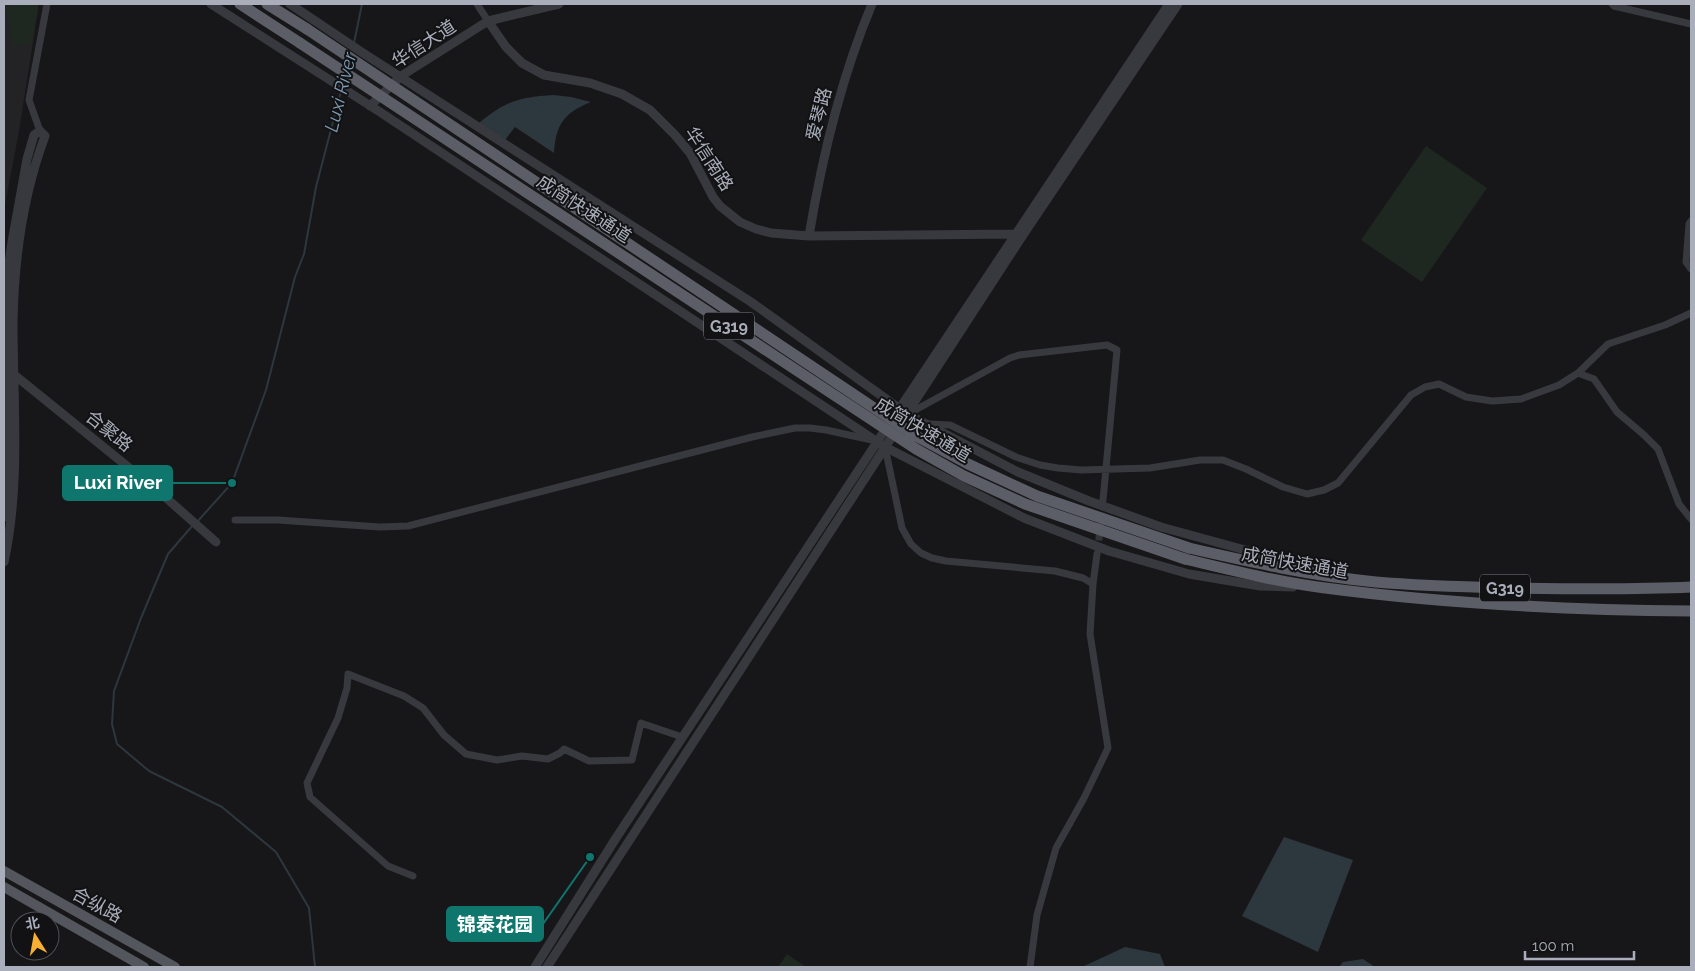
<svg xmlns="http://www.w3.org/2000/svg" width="1695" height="971" font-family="Raleway,'Noto Sans SC',sans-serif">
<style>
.built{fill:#232326}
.green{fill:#1f2820}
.water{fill:#2d373e}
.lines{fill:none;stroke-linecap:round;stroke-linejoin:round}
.stream{stroke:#2d373e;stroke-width:2}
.minor-tunnel{stroke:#343539;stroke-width:7;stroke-dasharray:7 3.5;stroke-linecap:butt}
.minor{stroke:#38393e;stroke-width:7}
.tertiary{stroke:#38393e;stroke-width:9}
.primary{stroke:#54565e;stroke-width:10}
.trunk{stroke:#5c5e67;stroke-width:11}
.trunk-bridge{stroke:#5c5e67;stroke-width:11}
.labels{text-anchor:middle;stroke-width:4;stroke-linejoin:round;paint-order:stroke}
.shield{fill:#121214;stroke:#7c7f88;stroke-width:1}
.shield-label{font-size:16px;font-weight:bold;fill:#a9aeba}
.street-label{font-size:18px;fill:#a9aeba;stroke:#121214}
.water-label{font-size:19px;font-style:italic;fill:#7f9db5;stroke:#121214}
.leader{fill:none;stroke:#0f766e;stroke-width:2}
.callout-dot{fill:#0f766e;stroke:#121214;stroke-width:2}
.callout{fill:#0f766e;stroke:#0f766e;stroke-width:2}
.callout-label{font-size:19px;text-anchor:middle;font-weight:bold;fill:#fff}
</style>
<rect width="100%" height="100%" fill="#171719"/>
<path class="built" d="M4 4H39L18 137 4 210Z"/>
<path class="green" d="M5 4H38L32 42 13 46 6 5Z
M1426 146 1487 188 1422 282 1361 240Z
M787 954 806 967H778Z"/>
<path class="water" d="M554 95 571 97 591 102C564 113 556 124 554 153L515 127 505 140 479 123C506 101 519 97 554 95Z
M1284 837 1353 860 1318 952 1242 916Z
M1125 947 1160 954 1165 967H1082Z
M1363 959 1375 967H1339L1343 962Z"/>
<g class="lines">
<path class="stream" d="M354 43 362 4
M197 522 232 483 266 390 295 277 304 254 316 187 341 91
M193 525 168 554 141 618 114 691 112 724 117 744 149 771 222 807 276 852 309 908 315 967"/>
<path class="minor-tunnel" d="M1098 551 1102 502"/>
<path class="minor" d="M477 4 488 21
M1612 4 1614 6 1691 24
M40 131 29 100 47 4
M1691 221 1689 224 1686 262 1691 269
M1578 373 1594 379 1617 412 1644 435 1658 449 1679 504 1691 519
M908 414 1010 358 1019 355 1107 345 1117 350 1103 500
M929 424 950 425 1016 457 1040 465 1058 468 1081 470 1150 468 1200 460H1223L1246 469 1283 487 1307 494 1324 490 1338 483 1411 395 1425 387 1439 384 1466 397 1492 401 1521 399 1559 385 1578 373 1608 344 1665 325 1691 313
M885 447 902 528 911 544 921 553 932 558 946 561 1055 571 1083 578 1093 584
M235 520H278L380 527 408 526 752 437 795 428H810L826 430 872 440
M413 876 388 866 310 797 307 783 338 718 347 688 348 674 404 696 423 708 444 735 466 754 497 760 522 756 548 759 560 753 564 749 589 761 632 760 641 723 682 737
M1030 967 1037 915 1056 848 1084 798 1108 748 1090 634 1093 584 1097 554"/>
<path class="tertiary" d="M211 4 380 112 885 447 1024 518 1109 551 1189 574 1260 586 1293 587
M290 4 363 53 751 302 907 414 1018 472 1089 501 1161 527 1311 568
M488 21 506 47 522 63 544 75 590 83 622 94 650 110 675 135 690 153 713 197 720 206 740 222 756 229 771 233 809 236 1016 234 1019 236
M370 106 401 76 488 21 559 4
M809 236C822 157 841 78 872 4
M12 373 164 496 216 542
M896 414 1169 4
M904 418 1021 238 1178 4
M4 517 8 416 5 329 7 277 12 242 27 159 34 135 40 131 45 136C23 195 14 260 13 323 13 402 21 484 4 562
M535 967 616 838 889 424
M547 967 897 429"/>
<path class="primary" d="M4 871 175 967
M4 887 144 967"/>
<path class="trunk" d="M240 4 300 43
M267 4 307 29
M1189 548C1250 562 1313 576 1376 582 1420 586 1465 587 1509 588 1570 589 1630 590 1691 587
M1185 559C1231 570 1278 582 1325 588 1447 604 1569 610 1691 611"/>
<path class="trunk-bridge" d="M307 29 916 436 968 464 1037 496 1189 548
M300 43 916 449 964 476 1025 504 1185 559"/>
</g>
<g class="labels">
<g class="shield">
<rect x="704" y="312.5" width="50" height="27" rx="4"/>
<rect x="1480" y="574.5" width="50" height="27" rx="4"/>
</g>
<g class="shield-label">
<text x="729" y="332">G319</text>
<text x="1505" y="594">G319</text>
</g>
<g class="street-label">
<text transform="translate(424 44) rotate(-33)" y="6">华信大道</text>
<text transform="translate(819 114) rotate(-76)" y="6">爱琴路</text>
<text transform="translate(709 159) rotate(57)" y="6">华信南路</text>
<text transform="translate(584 209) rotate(33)" y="6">成简快速通道</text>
<text transform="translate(923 430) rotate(31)" y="6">成简快速通道</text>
<text transform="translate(109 431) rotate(39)" y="6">合聚路</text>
<text transform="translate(1295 563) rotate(10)" y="6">成简快速通道</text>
<text transform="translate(97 905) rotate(29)" y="6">合纵路</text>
</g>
<g class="water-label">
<text transform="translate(340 92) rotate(-76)" y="7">Luxi River</text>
</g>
</g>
<path class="leader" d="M232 483L172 483M590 857L543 924"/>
<g class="callout-dot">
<circle cx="232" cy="483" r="5"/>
<circle cx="590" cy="857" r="5"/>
</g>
<g class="callout">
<rect x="63" y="466" width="109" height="34" rx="5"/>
<rect x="447" y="907" width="96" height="34" rx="5"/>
</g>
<g class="callout-label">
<text x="118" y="489">Luxi River</text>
<text x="495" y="931">锦泰花园</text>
</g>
<rect width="1695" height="971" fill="none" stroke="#a9aeba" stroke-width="10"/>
<g transform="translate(35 936) rotate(349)"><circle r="24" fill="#121214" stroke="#4e5056"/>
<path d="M0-4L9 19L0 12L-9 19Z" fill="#f7b032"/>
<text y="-8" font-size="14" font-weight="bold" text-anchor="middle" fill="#a9aeba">北</text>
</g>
<path d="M1525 951v8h109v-8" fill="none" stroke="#a9aeba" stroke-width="2.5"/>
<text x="1532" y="951" font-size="15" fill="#a9aeba" stroke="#121214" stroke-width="4" paint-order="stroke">100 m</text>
</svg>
